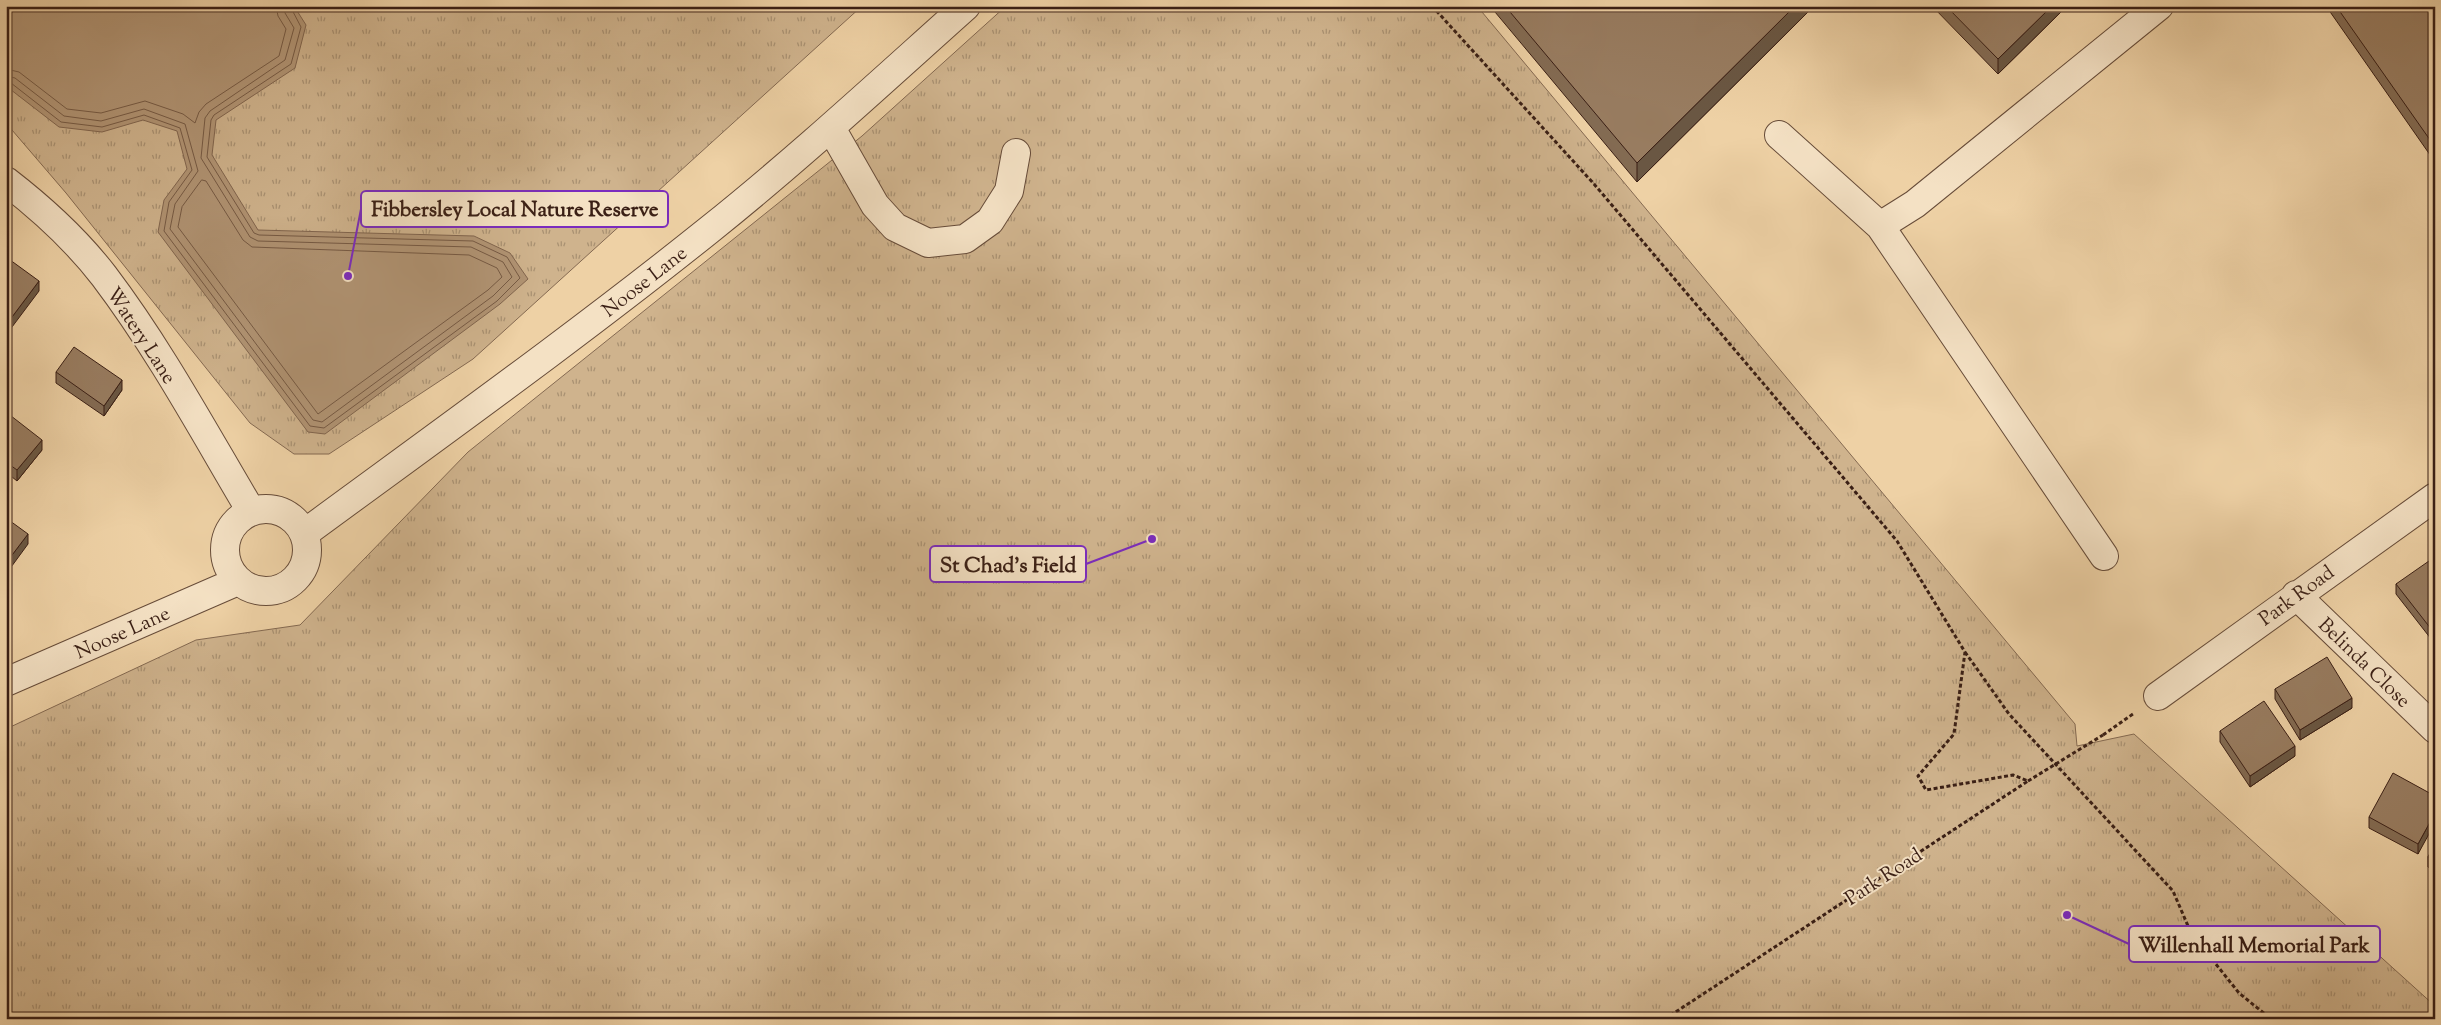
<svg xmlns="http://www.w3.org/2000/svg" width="2441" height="1025" font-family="'Sorts Mill Goudy',serif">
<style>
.park{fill:url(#park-tufts);stroke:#846951}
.water{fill:#b19474;stroke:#81654e}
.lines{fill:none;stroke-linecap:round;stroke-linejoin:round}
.shore{stroke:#765a44;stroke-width:1}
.minor-casing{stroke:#674c39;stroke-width:30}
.path{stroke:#3a1f15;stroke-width:3;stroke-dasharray:4 2.5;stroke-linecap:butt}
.minor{stroke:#f4e1c4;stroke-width:28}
.path-bridge{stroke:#3a1f15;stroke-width:3;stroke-dasharray:4 2.5;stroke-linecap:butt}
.wall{fill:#836b53;stroke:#3a1f15}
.shaded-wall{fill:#6a5743;stroke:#3a1f15}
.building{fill:#987c60;stroke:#3a1f15}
.labels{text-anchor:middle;stroke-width:4;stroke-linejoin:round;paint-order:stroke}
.street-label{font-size:20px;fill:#3a1f15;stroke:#f4e1c4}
.leader{fill:none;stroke:#7b2cbf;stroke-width:2}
.callout-dot{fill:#7b2cbf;stroke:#f4e1c4;stroke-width:2}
.callout{fill:#f4e1c4;stroke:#7b2cbf;stroke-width:2}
.callout-label{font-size:21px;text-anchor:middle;font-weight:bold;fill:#3a1f15}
</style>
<defs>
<pattern id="park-tufts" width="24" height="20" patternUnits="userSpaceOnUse" patternTransform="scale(1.25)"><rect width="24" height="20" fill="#cfb38d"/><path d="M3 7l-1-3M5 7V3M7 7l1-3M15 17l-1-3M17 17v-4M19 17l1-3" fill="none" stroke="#a99172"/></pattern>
</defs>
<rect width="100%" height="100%" fill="#eed1a5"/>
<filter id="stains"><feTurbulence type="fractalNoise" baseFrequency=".004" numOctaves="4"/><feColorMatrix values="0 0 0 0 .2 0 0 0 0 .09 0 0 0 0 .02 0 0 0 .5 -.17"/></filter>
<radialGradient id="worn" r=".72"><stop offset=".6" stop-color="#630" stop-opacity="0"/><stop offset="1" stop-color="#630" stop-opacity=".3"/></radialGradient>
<path class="park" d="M6 6H862L473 359 329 454H294L250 423 66 193 6 123Z
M1006 6H1477L2075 724 2077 746 2134 734 2435 1006V1019H6V729L196 640 300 625 468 452 862 136Z"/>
<path class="water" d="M6 6H294L306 25 295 68 216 120 212 155 258 230 474 236 510 253 528 279 500 304 325 434 308 432 158 232 164 200 187 169 177 131 143 120 102 132 59 127 6 86Z"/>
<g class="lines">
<path class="shore" d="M6 69 19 72 67 109 101 113 145 101 183 114 195 123 199 112 206 104 279 56 286 29 278 16 276 6
M6 76 15 78 64 116 101 121 144 109 185 124 198 171 175 204 170 229 313 420 322 422 493 296 512 277 503 262 471 247 258 241 250 237 201 158 205 118 210 111 285 60 294 28 285 13 284 6
M6 82 11 83 61 122 102 127 144 115 180 128 192 170 169 202 164 231 310 426 324 428 497 301 520 278 507 257 473 241 259 235 254 233 207 157 211 120 214 115 291 64 301 27 290 6
M202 180 206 181 243 240 252 247 469 255 497 268 502 277 488 290 318 414 178 227 182 207Z"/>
<g class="minor-casing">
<path id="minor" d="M831 128 875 205 895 227 928 243 965 239 990 221 1009 191 1016 153
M1779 135 1880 226 1915 204 2159 6
M6 181C41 208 77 241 104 276 160 350 204 432 251 511
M1880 226 2104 556
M225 550a41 41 0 1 1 82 0a41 41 0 1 1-82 0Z
M305 533C441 433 578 335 709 230 798 159 881 82 966 6
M2296 595 2435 729
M6 682 238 581
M2158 696 2435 497"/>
</g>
<path class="path" d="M1432 6 1594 184 1897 541 1965 652 1954 734 1918 776 1926 790 2013 775 2028 781
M1965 652 2009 714 2173 891 2191 933 2239 993 2271 1019
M2103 735 2133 714
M1665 1019 2028 781"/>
<use href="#minor" class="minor"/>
<path class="path-bridge" d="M2028 781 2103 735"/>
</g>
<path class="wall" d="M1490 6H1814L1637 182Z
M1932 6H2067L1998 74Z
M2326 6H2435V162Z
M56 372 122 390 104 416 56 383Z
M6 412 42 450 17 481 6 472Z
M2435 569V644L2396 594V584Z
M2275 689 2352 708 2300 740 2275 699Z
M2220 731 2295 756 2250 787 2220 742Z
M2435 796 2418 854 2369 828V817Z
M2435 844V871L2428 867V857Z"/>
<path class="shaded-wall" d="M1795 6H1814L1637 182V163Z
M2052 6H2067L1998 74V59Z
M39 281V291L6 335V325Z
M122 380V390L104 416V406Z
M42 440V450L17 481V470Z
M28 534V544L6 574V563Z
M2352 698V708L2300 740V730Z
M2295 746V756L2250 787V776Z
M2435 813V823L2418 854V844Z"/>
<path class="building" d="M1505 6H1795L1637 163Z
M1946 6H2052L1998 59Z
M2336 6H2435V147Z
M6 257 39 281 6 325Z
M74 347 122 380 104 406 56 372Z
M6 412 42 440 17 470 6 462Z
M6 518 28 534 6 563Z
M2429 561 2435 569V634L2396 584Z
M2327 657 2352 698 2300 730 2275 689Z
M2264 701 2295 746 2250 776 2220 731Z
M2393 773 2435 796V813L2418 844 2369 817Z
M2435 844V861L2428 857Z"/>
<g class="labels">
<g class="street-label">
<text transform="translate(644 281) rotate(-38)" y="7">Noose Lane</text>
<text transform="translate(142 335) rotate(57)" y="7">Watery Lane</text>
<text transform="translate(2296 595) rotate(-36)" y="7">Park Road</text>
<text transform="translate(122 632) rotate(-24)" y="7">Noose Lane</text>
<text transform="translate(2365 662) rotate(44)" y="7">Belinda Close</text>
<text transform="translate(1883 876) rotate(-33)" y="7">Park Road</text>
</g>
</g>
<path class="leader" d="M348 276L361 209M1152 539L1086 564M2067 915L2129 944"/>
<g class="callout-dot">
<circle cx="348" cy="276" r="5"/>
<circle cx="1152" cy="539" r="5"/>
<circle cx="2067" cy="915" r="5"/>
</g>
<g class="callout">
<rect x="361" y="191" width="307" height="36" rx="5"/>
<rect x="930" y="546" width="156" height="36" rx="5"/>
<rect x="2129" y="926" width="251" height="36" rx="5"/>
</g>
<g class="callout-label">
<text x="515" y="216">Fibbersley Local Nature Reserve</text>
<text x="1008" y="572">St Chad's Field</text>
<text x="2254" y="952">Willenhall Memorial Park</text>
</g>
<rect width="2441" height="1025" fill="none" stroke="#eed1a5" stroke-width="25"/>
<rect x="8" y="8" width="2426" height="1010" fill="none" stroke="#3a1f15" stroke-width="2.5"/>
<rect x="12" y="12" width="2416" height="1000" fill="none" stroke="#3a1f15"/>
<rect width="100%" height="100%" filter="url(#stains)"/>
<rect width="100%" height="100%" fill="url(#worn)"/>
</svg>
